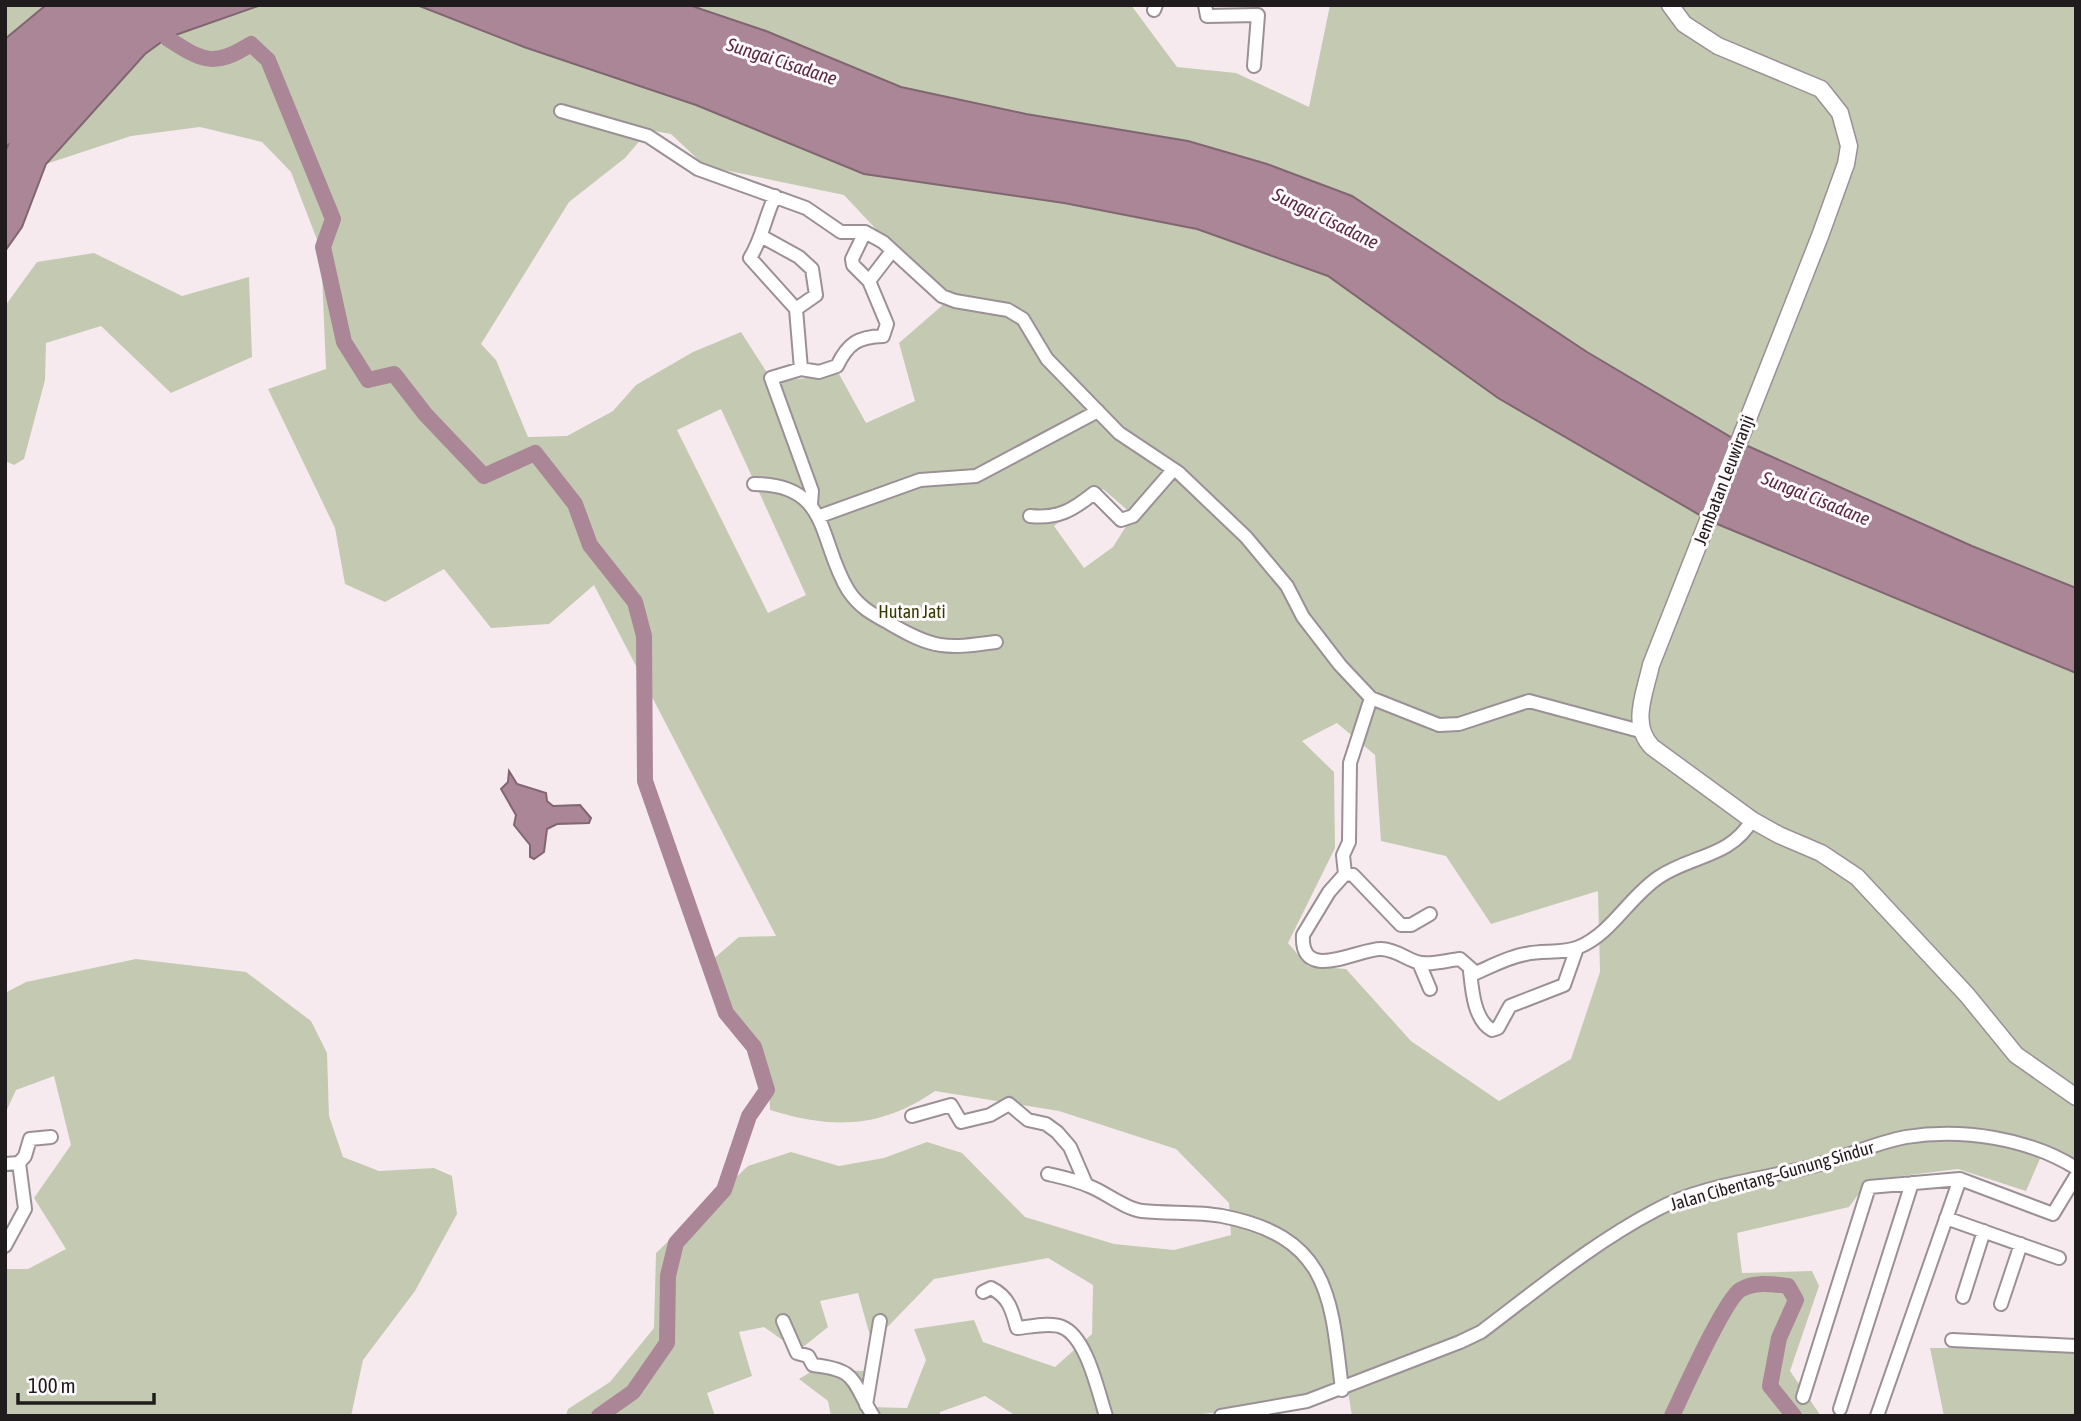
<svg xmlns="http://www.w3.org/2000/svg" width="2081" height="1421" font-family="'Asap Condensed',sans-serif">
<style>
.green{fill:#c4cab2;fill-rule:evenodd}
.water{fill:#aa8696;stroke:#816672;stroke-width:2}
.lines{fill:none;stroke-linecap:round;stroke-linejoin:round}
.river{stroke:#aa8696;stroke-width:16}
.minor-casing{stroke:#9b9095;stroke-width:16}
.major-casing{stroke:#9b9095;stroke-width:19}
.minor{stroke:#fff;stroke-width:12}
.major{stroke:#fff;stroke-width:16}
.labels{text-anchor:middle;stroke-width:6;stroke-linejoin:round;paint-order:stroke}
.street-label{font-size:18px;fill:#201c1e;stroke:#fef9fb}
.park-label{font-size:18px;fill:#333c00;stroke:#fef9fb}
.water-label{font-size:19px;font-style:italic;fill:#5a2a43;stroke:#fef9fb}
</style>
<rect width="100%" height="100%" fill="#f6eaef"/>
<path class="green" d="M5 5H46L5 39Z
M261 5H417L524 47 696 105 1064 203 1197 229 1328 276 1498 398 1710 521 2076 673V1171L2042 1154 2026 1191 1958 1169 1869 1180 1849 1207 1737 1233 1742 1273 1812 1271 1819 1286 1790 1371 1821 1416H1352L1335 1311 1339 1387 1256 1408 1184 1416H1016L985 1396 940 1412V1416H831L828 1401 799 1379 814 1370 869 1371 868 1407 907 1408 926 1360 914 1329 974 1320 983 1342 1055 1367 1092 1334 1093 1285 1048 1258 934 1279 872 1343 858 1293 820 1301 828 1327 798 1351 764 1327 739 1332 752 1376 707 1393 715 1416H566L568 1409 610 1382 654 1328 656 1253 748 1166 791 1152 839 1166 884 1158 927 1142 962 1153 1025 1217 1114 1244 1174 1250 1231 1235 1229 1203 1176 1149 1059 1111 935 1091C880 1129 832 1129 770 1110L769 1081 717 1005 705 966 739 937 776 936 594 585 549 624 491 628 444 569 385 602 345 584 335 528 268 389 326 369 321 250 291 172 262 142 200 127 131 136 46 164 145 54 167 38ZM649 130 671 134 705 166 844 195 945 303 899 343 915 401 866 423 839 374 773 382 741 332 693 352 636 385 613 411 567 436 528 437 496 360 481 344 569 202 625 158ZM721 409 806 595 768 613 677 430ZM1103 489 1133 515 1113 547 1084 568 1054 526ZM1337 723 1375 755 1381 841 1446 856 1491 924 1598 891 1600 972 1571 1059 1499 1101 1411 1041 1346 969 1308 966 1288 943 1335 848 1334 772 1302 741Z
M689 5H1131L1177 67 1236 73 1309 107 1330 5H1663L1669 16 1680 5H2076V588L1972 546 1741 443 1587 352 1352 196 1267 164 1188 141 1026 114 901 87 766 31Z
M94 253 182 296 249 277 252 357 171 393 101 326 46 343 45 380 24 459 14 465 5 461V306L37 262Z
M136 959 246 972 311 1021 327 1053 329 1116 343 1157 379 1171 434 1168 452 1176 457 1214 415 1291 363 1360 351 1416H5V1269H28L66 1249 34 1198 71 1145 54 1076 16 1090 5 1114V993L26 982Z
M1930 1348H2076V1416H1944Z"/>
<path class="water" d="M46 5H261L167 38 145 54 46 164 22 227 5 251V152L8 145 5 147V39Z
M417 5H689L766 31 901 87 1026 114 1188 141 1267 164 1352 196 1587 352 1741 443 1972 546 2076 588V673L1710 521 1498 398 1328 276 1197 229 1064 203 864 174 696 105 524 47Z
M509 771 517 784 546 793 547 801 553 806 580 805 591 818 589 823 557 824 547 829 544 852 534 859 530 857V845L514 825 516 815 501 789 508 782Z"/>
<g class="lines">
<path class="river" d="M167 38C202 61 214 68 251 44L268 60 333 219 323 247 344 342 368 380 394 374 425 414 484 476 535 453 575 504 590 545 635 602 644 636 645 781 726 1013 754 1047 767 1090 749 1116 724 1190 676 1243 668 1276 667 1343 633 1392 599 1416
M1672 1416C1683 1393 1724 1301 1740 1290 1755 1281 1772 1284 1788 1286L1796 1300 1779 1338 1770 1386 1794 1416"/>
<g class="minor-casing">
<path id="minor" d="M1205 5 1207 16 1258 15 1254 66
M1154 10 1156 5
M561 111 648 136 698 169 806 208 841 232H865L883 242 942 296 955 301 1008 310 1023 319 1047 359 1119 433 1179 473 1246 537 1287 586 1303 617 1340 665 1371 698 1439 725 1459 724 1529 701 1640 731
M775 196C765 217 762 239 750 258L796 309 801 369 771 378 812 491 811 504
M865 232 852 259 853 265 869 281
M761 236 799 257 812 269 816 295 796 309
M801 369 819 372 837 366C848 343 858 337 883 336L887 324 869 281 892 251
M754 484C831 484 818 541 848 590 859 607 872 614 889 623 933 649 945 649 996 642
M820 516 920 480 976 476 1098 411
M1030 516C1058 519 1073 510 1094 493L1121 520 1133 516 1173 470
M1371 698 1350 763 1349 842 1343 855 1345 874 1329 892 1303 935C1300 985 1361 947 1382 949 1396 950 1405 958 1417 962 1428 966 1448 960 1460 959L1476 973C1492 966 1508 957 1526 954 1543 950 1563 954 1579 947 1612 933 1629 897 1659 877 1692 855 1731 857 1752 820
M1345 874 1353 875 1401 925H1411L1430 914
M1419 963 1430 989
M1470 971C1472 990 1474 1020 1492 1030L1498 1028 1510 1006 1564 985 1577 948
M912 1116 951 1105 961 1122 990 1115 1009 1104 1028 1120 1046 1124 1057 1132 1070 1147 1086 1184
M5 1164 19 1163 25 1156 30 1139 51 1137
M1048 1174C1061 1177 1076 1180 1089 1186 1105 1192 1125 1209 1142 1211 1168 1214 1196 1211 1222 1216 1330 1237 1331 1296 1342 1390
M1946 1218 2059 1258
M5 1246 25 1209 19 1163
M983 1292 991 1288C1009 1297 1012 1310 1017 1328 1030 1327 1050 1322 1062 1327 1087 1337 1098 1392 1106 1416
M1963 1297 1984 1231
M2001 1304 2021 1244
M783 1321 797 1353 808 1356 813 1365C858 1370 851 1380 873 1416
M1952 1340 2076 1346
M1803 1397 1869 1187 1960 1179
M866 1405 880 1321
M1840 1409 1912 1183
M1221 1416 1307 1401 1460 1342 1481 1332C1538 1289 1593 1243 1656 1210 1702 1185 1759 1180 1809 1167 1842 1159 1873 1143 1906 1137 1962 1128 2028 1138 2076 1168
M1877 1416 1960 1179 2053 1214 2076 1176"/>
</g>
<g class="major-casing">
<path id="major" d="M1670 5 1684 24 1718 46 1821 89 1840 113 1849 146 1846 164 1820 236 1651 665C1645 693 1630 724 1652 747L1752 820 1779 835 1821 853 1857 877 1967 995 2016 1055 2076 1097"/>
</g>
<use href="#minor" class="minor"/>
<use href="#major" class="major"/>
</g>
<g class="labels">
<g class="street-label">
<text transform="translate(1724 480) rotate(-69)" y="6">Jembatan Leuwiranji</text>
<text transform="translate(1772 1176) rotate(-16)" y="6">Jalan Cibentang–Gunung Sindur</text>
</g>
<g class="park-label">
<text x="912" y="618">Hutan Jati</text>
</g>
<g class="water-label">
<text transform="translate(782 61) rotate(18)" y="7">Sungai Cisadane</text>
<text transform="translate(1326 218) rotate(26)" y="7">Sungai Cisadane</text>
<text transform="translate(1816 498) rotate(22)" y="7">Sungai Cisadane</text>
</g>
</g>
<rect width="2081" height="1421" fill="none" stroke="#201c1e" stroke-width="14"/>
<path d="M18 1393v10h136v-10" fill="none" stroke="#201c1e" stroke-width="3.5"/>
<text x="28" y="1393" font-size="21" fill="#201c1e" stroke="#fef9fb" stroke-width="5" paint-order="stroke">100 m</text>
</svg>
